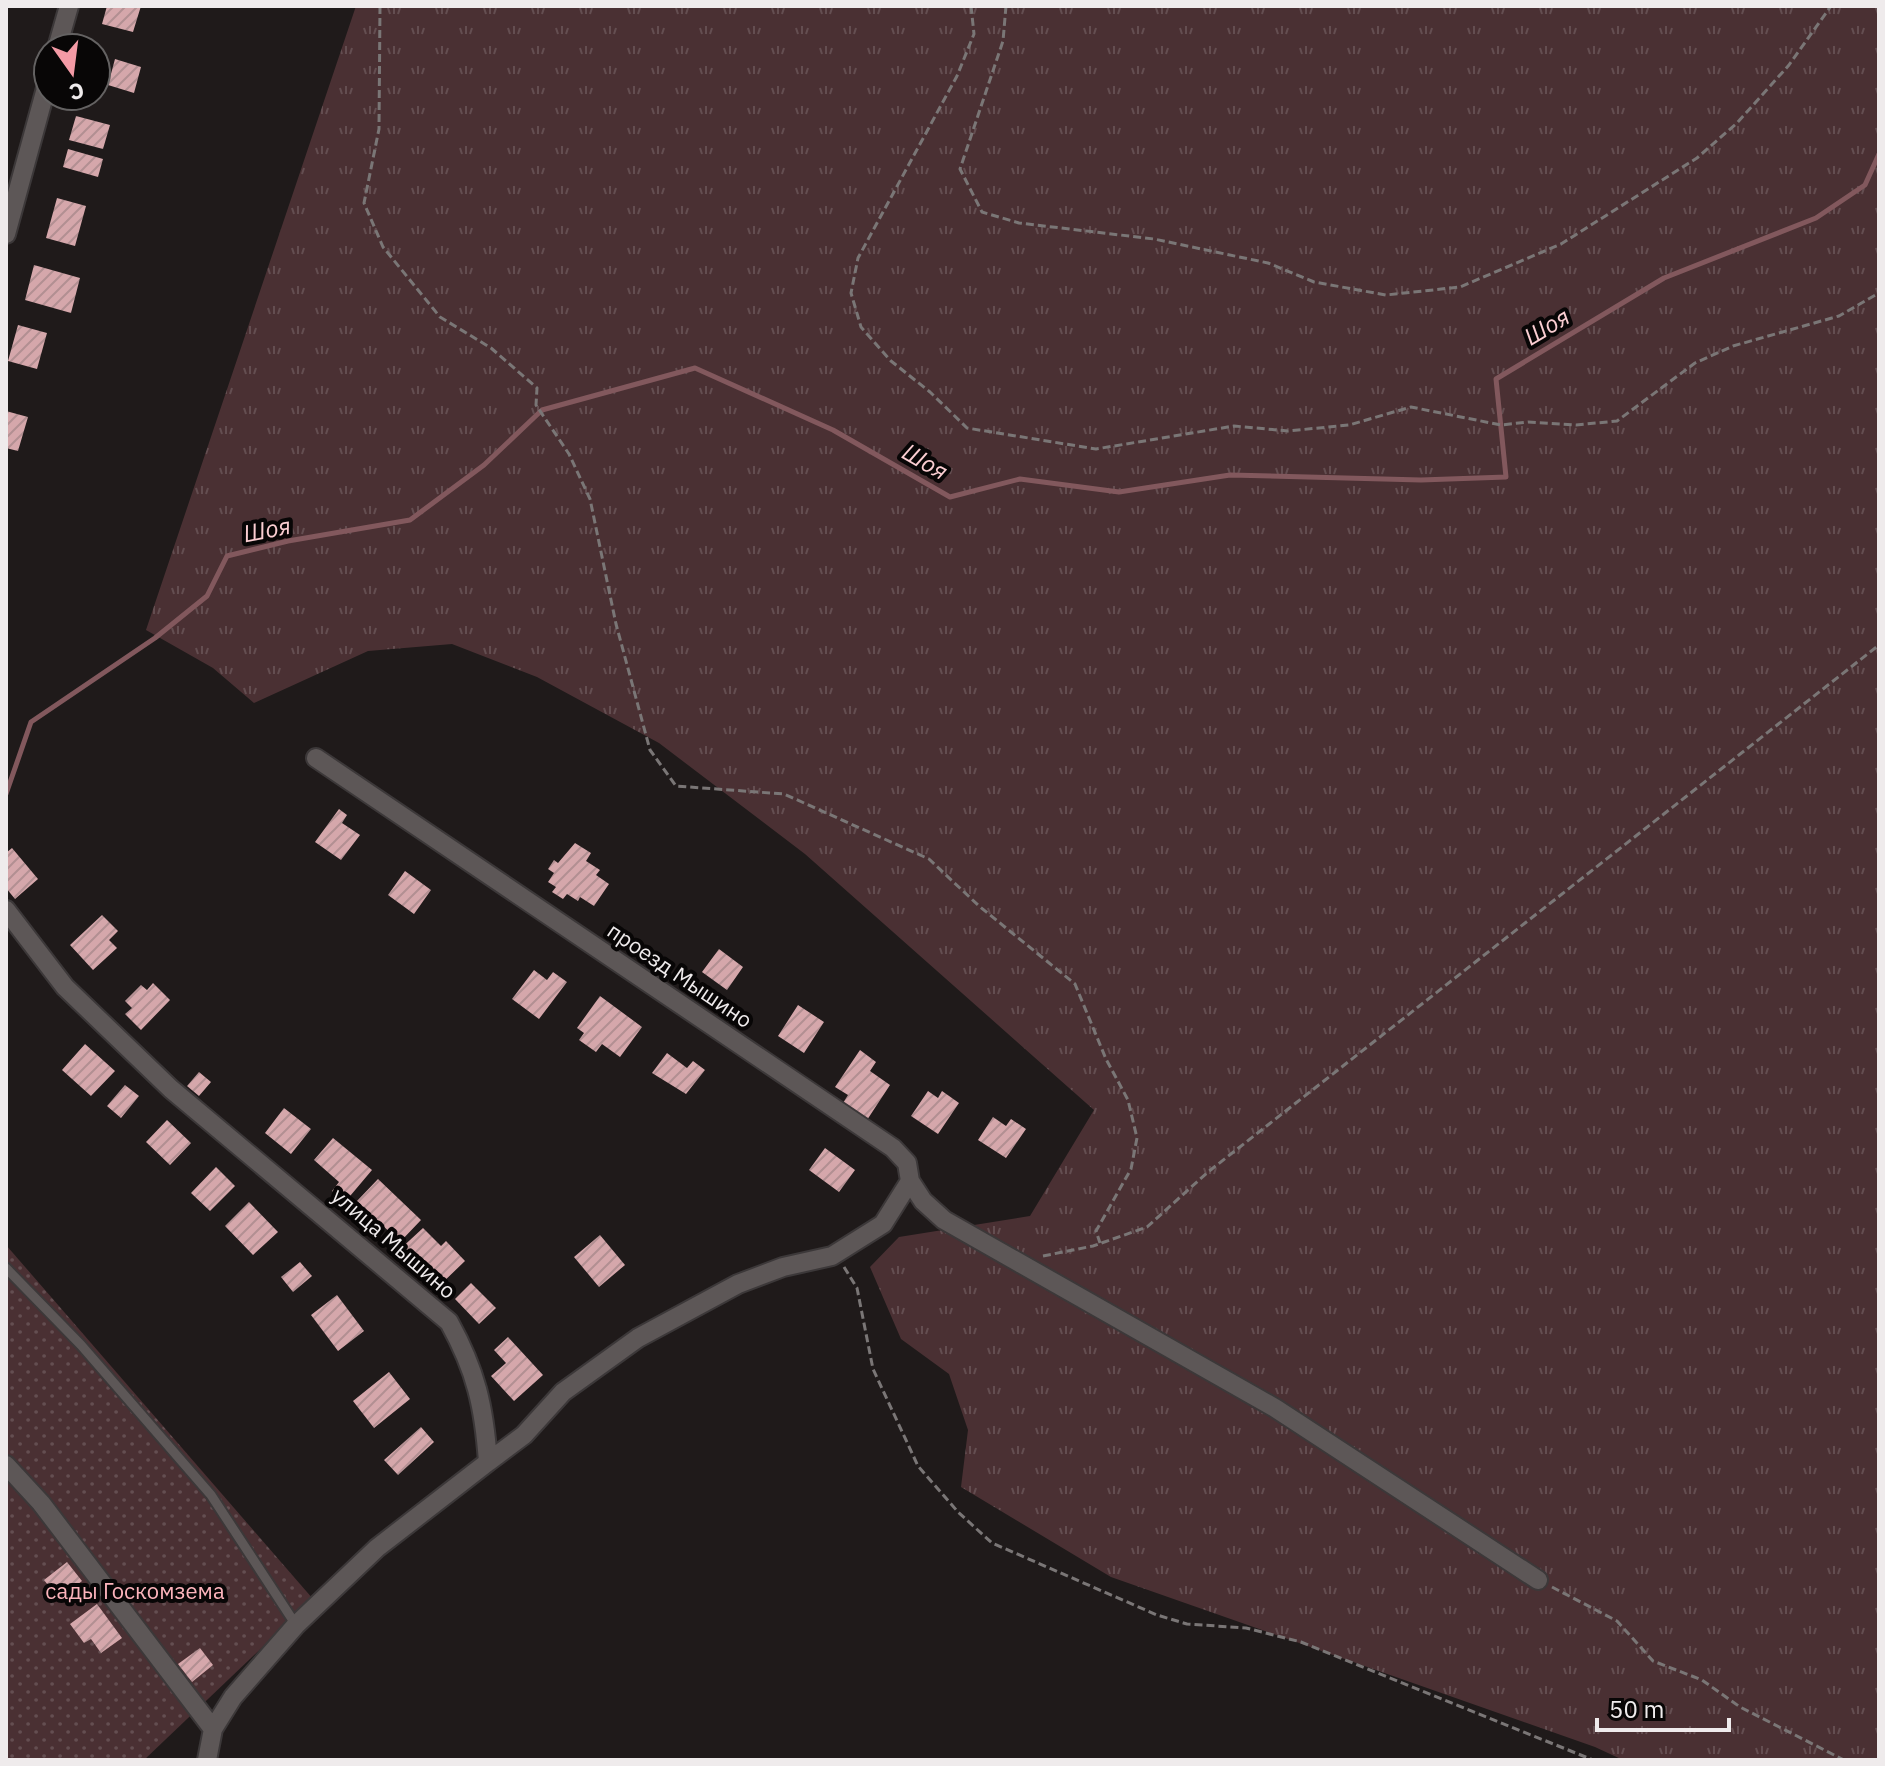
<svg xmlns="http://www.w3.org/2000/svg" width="1885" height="1766" font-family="'IBM Plex Sans',sans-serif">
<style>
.grass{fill:url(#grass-tufts)}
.garden{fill:url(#garden-dots)}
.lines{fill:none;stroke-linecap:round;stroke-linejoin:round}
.stream{stroke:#82585d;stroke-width:5}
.building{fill:url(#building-hatch)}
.lane-casing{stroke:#3c3839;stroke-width:13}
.street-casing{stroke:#3c3839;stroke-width:22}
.path{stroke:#7a7676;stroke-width:3;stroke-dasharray:8 4;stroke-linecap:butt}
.lane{stroke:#5d5757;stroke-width:9}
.street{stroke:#5d5757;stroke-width:18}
.labels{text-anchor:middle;stroke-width:8;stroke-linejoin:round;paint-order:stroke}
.street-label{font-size:22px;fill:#efebec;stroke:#080606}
.park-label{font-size:22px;fill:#fdb4bc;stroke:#080606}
.water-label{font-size:24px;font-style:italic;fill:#fbced2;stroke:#080606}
</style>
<defs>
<pattern id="grass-tufts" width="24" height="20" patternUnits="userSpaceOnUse" patternTransform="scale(2)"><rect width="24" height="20" fill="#4a3033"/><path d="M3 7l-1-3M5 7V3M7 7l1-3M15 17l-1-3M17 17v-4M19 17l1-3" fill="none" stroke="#644e51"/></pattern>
<pattern id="garden-dots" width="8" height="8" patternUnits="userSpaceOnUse" patternTransform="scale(2)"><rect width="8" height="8" fill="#4a3033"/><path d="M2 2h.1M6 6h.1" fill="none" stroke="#644e51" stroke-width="1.8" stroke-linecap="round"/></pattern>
<pattern id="building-hatch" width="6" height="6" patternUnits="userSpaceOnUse" patternTransform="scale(2)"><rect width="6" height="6" fill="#d5a7ab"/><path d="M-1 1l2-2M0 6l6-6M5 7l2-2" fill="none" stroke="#b28f92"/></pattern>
</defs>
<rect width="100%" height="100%" fill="#1f1a1a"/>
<path class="grass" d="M356 6H1879V1760H1623L1595 1747 1111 1577 961 1487 968 1430 949 1374 901 1339 870 1267 899 1237 1030 1216 1094 1110 805 854 659 743 537 677 452 644 368 651 254 703 213 668 146 630Z"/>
<path class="garden" d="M6 1245 313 1599 144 1760H6Z"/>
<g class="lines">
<path class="stream" d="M6 794 31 722 155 638 207 596 227 556 288 541 410 520 484 465 542 410 695 368 833 430 950 497 1020 479 1119 492 1230 475 1421 480 1506 477 1496 379 1664 278 1816 218 1865 185 1879 154"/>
</g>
<path class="building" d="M107 6H141L133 32 102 24Z
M115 59 141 67 134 93 108 85Z
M76 116 110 125 103 149 69 140Z
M68 149 103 159 98 177 63 167Z
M57 198 86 206 75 246 46 238Z
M34 265 80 278 71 313 25 300Z
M18 325 47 333 37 369 8 361Z
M6 411 28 417 18 451 6 448Z
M339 809 347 815 342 823 360 835 341 860 315 842Z
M575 843 591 853 586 861 600 870 596 875 609 884 594 906 580 897 578 901 567 894 563 899 552 892 556 887 548 882 554 873 548 869 554 860 558 863Z
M12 848 38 879 15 899 6 888V853Z
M405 871 431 890 414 914 388 895Z
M102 915 118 931 109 940 117 948 93 970 70 945Z
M719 949 743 967 727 990 702 972Z
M534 970 547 980 553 972 567 982 539 1019 512 999Z
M153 983 170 1000 141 1030 125 1014 132 1008 125 1001 141 985 147 990Z
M600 996 642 1027 620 1057 602 1044 596 1052 579 1040 584 1033 577 1028Z
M798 1005 824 1022 804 1053 778 1036Z
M85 1044 115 1071 91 1096 62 1070Z
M860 1050 876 1062 870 1071 890 1085 867 1120 843 1103 848 1095 835 1087Z
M667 1053 687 1068 693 1061 705 1070 686 1094 652 1073Z
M199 1072 211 1082 199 1096 187 1086Z
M125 1085 139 1096 121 1118 107 1106Z
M928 1091 938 1098 942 1091 959 1103 938 1134 911 1116Z
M284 1108 311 1129 291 1154 265 1133Z
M993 1117 1006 1126 1011 1119 1026 1129 1006 1158 978 1140Z
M167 1120 191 1143 170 1165 146 1142Z
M333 1138 372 1170 345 1202 332 1191 339 1182 314 1160Z
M825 1148 855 1170 839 1192 809 1170Z
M216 1167 235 1186 210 1211 191 1193Z
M378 1179 421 1220 400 1242 357 1201Z
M249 1202 278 1232 253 1255 225 1226Z
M423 1228 441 1246 446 1241 465 1261 438 1287 417 1263 411 1268 397 1252Z
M600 1235 625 1265 599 1287 574 1257Z
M300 1262 312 1276 293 1292 281 1277Z
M471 1283 496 1308 479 1324 455 1299Z
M337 1295 364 1331 338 1351 311 1315Z
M508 1337 543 1375 514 1401 491 1376 506 1363 494 1350Z
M389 1372 410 1399 374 1428 353 1401Z
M421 1427 434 1442 398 1475 384 1460Z
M67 1562 82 1581 59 1599 44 1580Z
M97 1604 122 1638 101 1653 91 1639 84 1643 70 1624Z
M200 1648 213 1665 192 1682 178 1664Z"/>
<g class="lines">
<g class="lane-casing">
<path id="lane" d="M6 1268 81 1345 211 1495 296 1625"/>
</g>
<g class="street-casing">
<path id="street" d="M57 48 69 6
M6 234 48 81
M316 758 893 1148 907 1163 910 1181 883 1224 832 1256 783 1267 738 1284 638 1338 563 1392 524 1435 488 1462
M6 910 65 987 171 1089 449 1322C476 1371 484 1406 488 1462L377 1548 296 1625 233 1697 213 1729 207 1760
M910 1181 923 1201 944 1220 1275 1408 1538 1580
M6 1465 41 1503 213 1729"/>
</g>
<path class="path" d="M380 6 379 129 364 203 383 247 440 317 491 348 537 388 536 405 569 454 590 499 616 624 650 750 676 786 784 794 929 859 979 906 1075 984 1106 1059 1128 1100 1137 1138 1131 1169 1096 1231 1100 1243
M971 6 974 34 957 76 858 258 851 293 861 327 891 361 930 392 967 428 1096 449 1234 426 1288 431 1349 425 1411 407 1501 425 1528 422 1576 425 1617 421 1695 363 1733 346 1839 316 1879 293
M1006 6 1003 41 960 169 982 212 1019 223 1154 239 1268 263 1314 282 1386 295 1460 287 1561 244 1697 158 1737 123 1789 65 1831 6
M1043 1256 1093 1246 1147 1227 1208 1172 1879 645
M844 1267 857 1288 873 1369 918 1466 958 1512 992 1543 1157 1615 1187 1624 1246 1628 1301 1642 1593 1760
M1552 1587 1617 1621 1653 1661 1702 1680 1740 1707 1844 1760"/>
<use href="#lane" class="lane"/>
<use href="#street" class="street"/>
</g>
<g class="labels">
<g class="street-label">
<text transform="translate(680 975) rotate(34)" y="8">проезд Мышино</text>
<text transform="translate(394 1243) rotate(41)" y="8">улица Мышино</text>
</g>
<g class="park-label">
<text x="135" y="1599">сады Госкомзема</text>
</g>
<g class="water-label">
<text transform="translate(1547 327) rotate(-31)" y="8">Шоя</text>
<text transform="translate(925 462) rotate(30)" y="8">Шоя</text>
<text transform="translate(267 530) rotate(-11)" y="8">Шоя</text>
</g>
</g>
<rect width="1885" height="1766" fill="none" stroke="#efebec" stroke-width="16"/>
<g transform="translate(72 72) rotate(166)"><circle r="38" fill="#080606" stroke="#646262" stroke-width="2"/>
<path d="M0-6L14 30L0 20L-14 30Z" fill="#f49aa5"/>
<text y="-12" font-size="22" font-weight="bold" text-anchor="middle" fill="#efebec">С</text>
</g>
<path d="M1597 1718v12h132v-12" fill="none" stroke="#efebec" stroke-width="4"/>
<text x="1609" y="1718" font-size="24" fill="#efebec" stroke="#080606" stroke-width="6" paint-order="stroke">50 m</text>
</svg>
